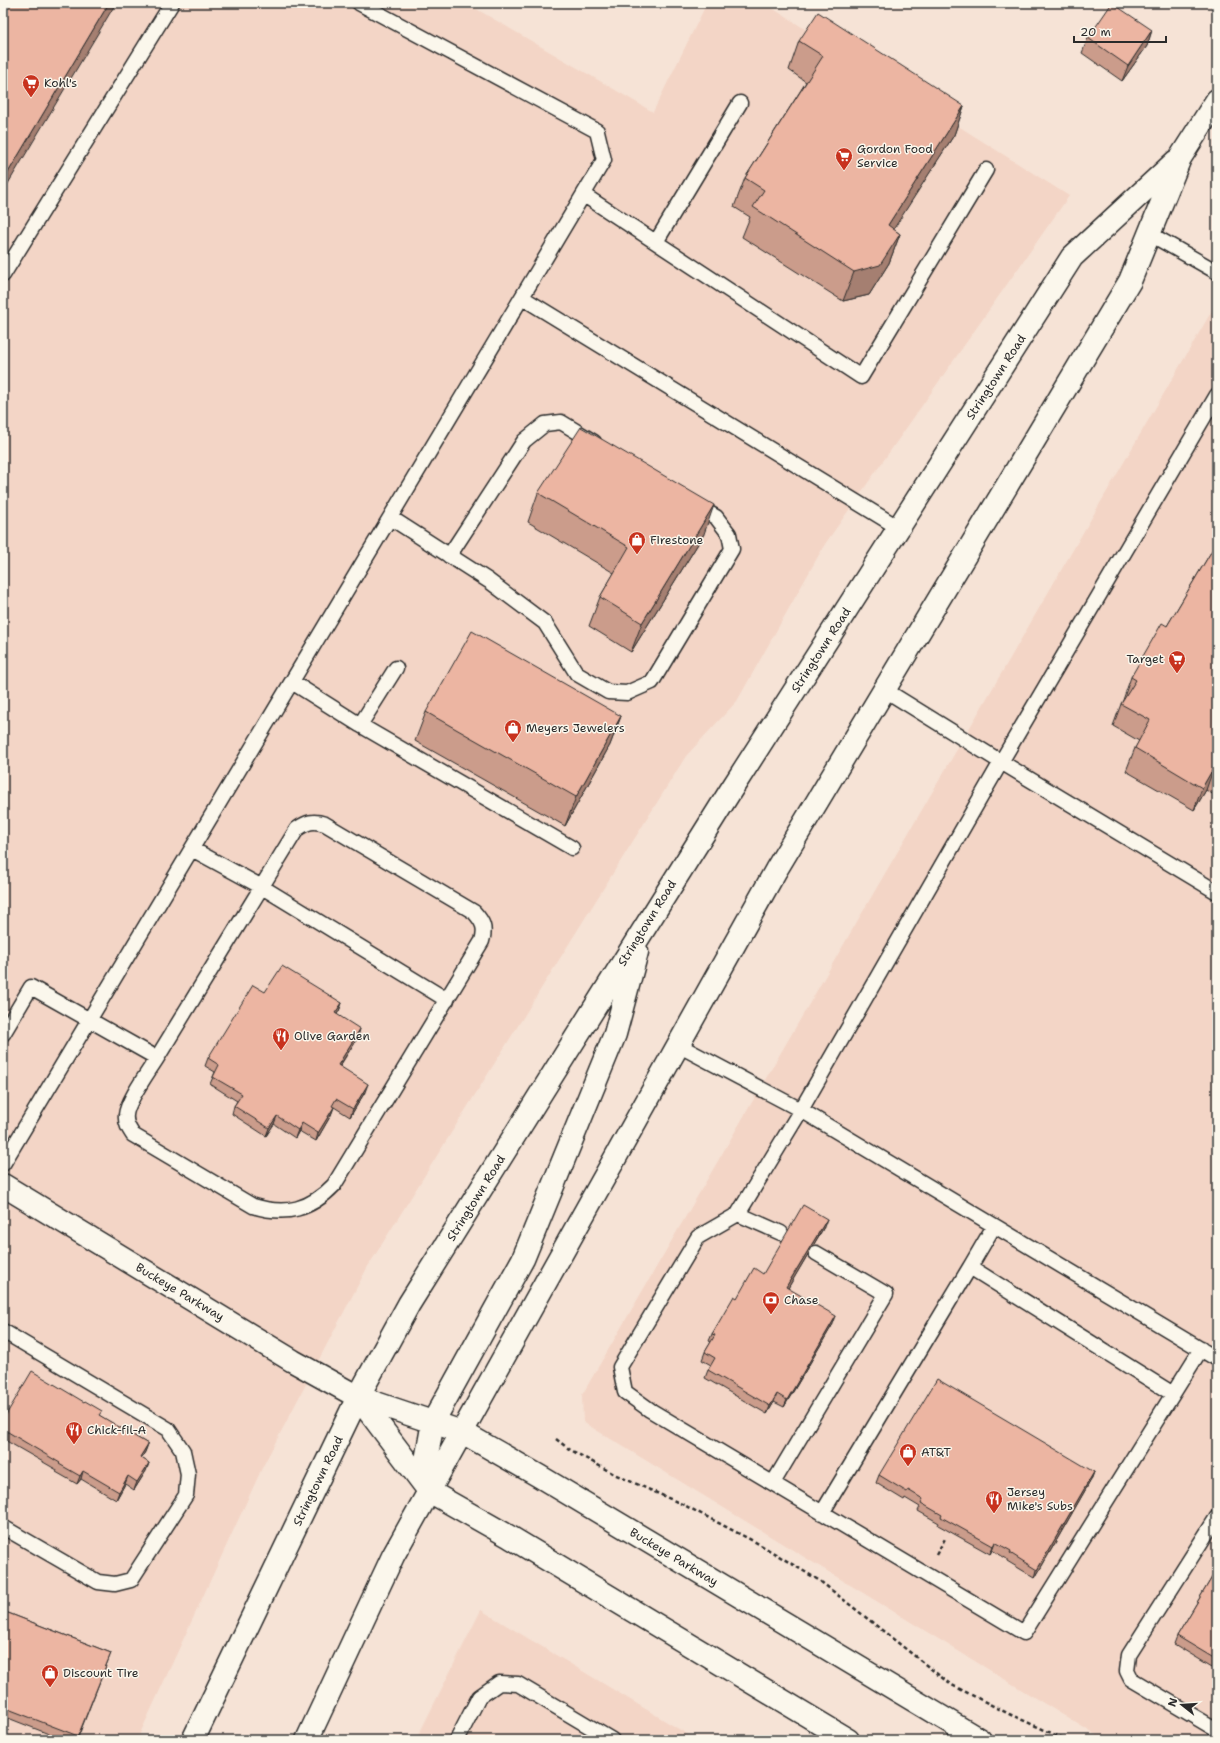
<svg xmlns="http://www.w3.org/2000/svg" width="1220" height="1743" font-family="'Shantell Sans',sans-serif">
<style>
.built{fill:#f3d5c6}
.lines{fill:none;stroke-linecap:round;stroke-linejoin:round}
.service-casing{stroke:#2b2b2b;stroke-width:17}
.minor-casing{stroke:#2b2b2b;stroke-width:25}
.tertiary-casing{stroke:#2b2b2b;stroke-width:25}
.secondary-casing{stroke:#2b2b2b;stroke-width:25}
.path{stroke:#2b2b2b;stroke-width:2.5;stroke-dasharray:4 3;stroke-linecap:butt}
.service{stroke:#fbf7ec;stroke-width:14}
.minor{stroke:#fbf7ec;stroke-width:22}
.tertiary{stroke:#fbf7ec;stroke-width:22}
.secondary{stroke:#fbf7ec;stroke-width:22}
.wall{fill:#cb9c8b;stroke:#2b2b2b}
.shaded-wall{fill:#a57f71;stroke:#2b2b2b}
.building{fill:#ecb5a2;stroke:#2b2b2b}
.labels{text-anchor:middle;stroke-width:3;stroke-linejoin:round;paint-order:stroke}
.poi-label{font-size:12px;fill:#2b2b2b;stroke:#fbf7ec;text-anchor:start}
.street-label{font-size:12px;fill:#2b2b2b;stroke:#fbf7ec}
</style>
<rect width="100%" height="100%" fill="#f6e3d6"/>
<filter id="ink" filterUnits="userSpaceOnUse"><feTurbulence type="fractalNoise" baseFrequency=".025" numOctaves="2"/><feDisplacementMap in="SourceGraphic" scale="8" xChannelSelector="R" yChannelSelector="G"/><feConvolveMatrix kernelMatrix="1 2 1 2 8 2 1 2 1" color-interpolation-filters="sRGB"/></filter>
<g filter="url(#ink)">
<path class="built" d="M3 3H466L653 112 707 3H764L1069 196 825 544 737 701 686 756 367 1268 263 1466 137 1740H3Z
M1217 302V1740H1104L583 1422 582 1395Z
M481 1610 697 1740H416Z"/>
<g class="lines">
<g class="service-casing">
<path id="service" d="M584 195 861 377 986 170
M1150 234 1217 272
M656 242 740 103
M3 275 172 3
M523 298 899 528
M391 518 489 581 545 623 577 674 608 692 627 693 652 682 732 549 729 534 716 517 695 505
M449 556 524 441 545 424 561 422 594 442
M292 682 360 725 572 848
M885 690 1001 762 1217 892
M360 725 396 668
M192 849 262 887 447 1000
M3 1034 31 987 157 1058C149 1071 127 1101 126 1115 125 1123 129 1129 133 1135L253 1206C286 1216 310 1210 334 1185L482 941C486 928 483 922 474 912L325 824C313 820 307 822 297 829L157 1058
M678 1045 801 1110 1001 762 1217 395
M3 1164 604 160 597 131 359 3
M738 1214 781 1233
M994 1226 970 1267 1173 1394
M3 1331 168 1429 183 1451 188 1474 186 1495 131 1580 115 1584 98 1582 3 1527
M1201 1349 1024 1633 650 1410 625 1392 620 1367 698 1237 738 1214 801 1110 1217 1359
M773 1483 886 1294 816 1253
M822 1513 970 1267
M1217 1517 1129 1655 1127 1671 1131 1679 1217 1730
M457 1740 479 1697 499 1683 518 1684 612 1740"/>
</g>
<g class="minor-casing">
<path id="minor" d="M3 1185 293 1361 358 1397"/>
</g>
<g class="tertiary-casing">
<path id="tertiary" d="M358 1397 462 1432 539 1476 980 1740
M358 1397 429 1491 510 1537 848 1740"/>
</g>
<g class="secondary-casing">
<path id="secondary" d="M429 1491 427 1455 433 1422 523 1259 615 1034 637 952
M193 1740 358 1397 409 1304 731 790 1072 257 1176 161
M307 1740 393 1556 462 1432 776 870 1130 281 1180 158 1217 100"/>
</g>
<path class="path" d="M556 1439 569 1449 614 1474 684 1505 759 1544 820 1581 950 1684 1009 1714 1067 1740
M936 1555 946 1537"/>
<use href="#service" class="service"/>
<use href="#minor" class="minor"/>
<use href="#tertiary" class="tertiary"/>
<use href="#secondary" class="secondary"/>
</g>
<path class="wall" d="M1152 30 1147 46 1122 81 1082 53 1088 38Z
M799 41 964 106 954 135 893 229 900 234 889 263 869 295 843 301 742 237 750 217 734 207 745 178 806 82 789 70Z
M538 493 704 534 631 652 589 626 600 597 614 573 528 522Z
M1217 542V797L1206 790 1194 810 1126 771 1135 748 1139 741 1113 726 1121 704 1123 700 1131 677 1167 626Z
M426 712 621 716 610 745 565 826 415 741Z
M265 992 342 1003 339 1011 337 1014 358 1037 340 1066 365 1092 350 1117 334 1107 331 1115 316 1141 299 1131 295 1138 274 1124 266 1136 232 1114 234 1106 237 1101 210 1084 213 1077 215 1072 205 1066 208 1058Z
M824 1227 788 1288 833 1324 784 1407 774 1402 767 1414 705 1378 708 1370 711 1365 702 1360 705 1352 711 1342 709 1341 712 1334 737 1298 763 1274Z
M100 1416 148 1444 145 1452 141 1458 149 1463 146 1471 134 1490 125 1484 116 1500 81 1479 77 1484 56 1472 57 1470 3 1439V1420Z
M1094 1472 1091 1480 1035 1578 1007 1561V1559L992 1550 990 1554 938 1525 939 1523 918 1511 920 1507 905 1498 904 1500 876 1483 879 1475Z
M1217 1569V1670L1174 1644 1177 1636Z
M3 1611 111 1653 77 1740H64L3 1716Z"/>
<path class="shaded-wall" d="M109 3H116L3 192V181Z
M1152 30 1147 46 1122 81 1128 66Z
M964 106 954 135 877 255 888 225Z
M900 234 889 263 869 295 843 301 854 272Z
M714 505 704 534 631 652 642 623Z
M621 716 610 745 565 826 576 797Z
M1214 767 1206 790 1194 810 1202 788Z
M342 1003 339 1011 332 1021 335 1013Z
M360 1029 358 1037 335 1073 338 1065Z
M368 1084 365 1092 350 1117 353 1109Z
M334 1107 331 1115 316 1141 318 1133Z
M277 1116 274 1124 266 1136 269 1128Z
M302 1123 299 1131 295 1138 298 1130Z
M827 1219 824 1227 784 1295 786 1287Z
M836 1316 833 1324 784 1407 787 1400Z
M777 1394 774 1402 767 1414 770 1406Z
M148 1444 145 1452 137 1465 140 1457Z
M149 1463 146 1471 134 1490 137 1482Z
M83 1471 81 1479 77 1484 80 1476Z
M1094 1472 1091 1480 1035 1578 1037 1570Z
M128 1476 125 1484 116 1500 119 1492Z
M995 1542 992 1550 990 1554 993 1546Z"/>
<path class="building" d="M3 3H109L3 181Z
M1112 3 1152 30 1128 66 1088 38Z
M818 12 964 106 888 225 900 234 880 265 854 272 753 207 764 190 745 178 823 56 799 41Z
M581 427 714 505 642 623 600 597 629 547 538 493Z
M1217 542V769L1214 767 1202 788 1135 748 1150 720 1121 704 1136 680 1131 677 1162 623 1167 626Z
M472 631 621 716 576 797 426 712Z
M282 966 342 1003 335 1013 360 1029 338 1065 368 1084 353 1109 336 1099 332 1106 334 1107 318 1133 302 1123 298 1130 277 1116 269 1128 234 1106 242 1094 213 1077 219 1065 208 1058 253 985 265 992Z
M803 1205 827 1219 786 1287 836 1316 787 1400 777 1394 770 1406 708 1370 715 1358 705 1352 715 1335 712 1334 734 1296 737 1298 754 1268 763 1274Z
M32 1371 84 1402 85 1401 102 1411 99 1415 148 1444 140 1457 149 1463 137 1482 128 1476 119 1492 83 1471 80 1476 59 1464 60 1463 3 1429V1420Z
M937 1379 1094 1472 1037 1570 1010 1553 1011 1551 995 1542 993 1546 941 1517 942 1515 921 1503 923 1499 908 1490 907 1492 879 1475Z
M1217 1569V1660L1177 1636Z
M3 1611 111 1653 78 1736 3 1707Z"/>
</g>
<defs>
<g id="supermarket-pin" transform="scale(0.9)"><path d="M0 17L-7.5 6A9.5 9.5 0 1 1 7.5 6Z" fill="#c8321e" stroke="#fbf7ec"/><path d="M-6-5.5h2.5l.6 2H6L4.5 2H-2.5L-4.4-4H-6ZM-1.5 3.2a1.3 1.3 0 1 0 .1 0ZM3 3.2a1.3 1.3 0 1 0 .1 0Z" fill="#fff"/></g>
<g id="shop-pin" transform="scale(0.9)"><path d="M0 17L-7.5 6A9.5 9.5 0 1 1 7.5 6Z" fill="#c8321e" stroke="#fbf7ec"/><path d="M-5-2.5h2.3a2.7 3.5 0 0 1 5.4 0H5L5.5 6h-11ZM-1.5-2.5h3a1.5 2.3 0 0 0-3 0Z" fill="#fff"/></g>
<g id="restaurant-pin" transform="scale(0.9)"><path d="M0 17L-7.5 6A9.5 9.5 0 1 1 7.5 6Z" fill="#c8321e" stroke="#fbf7ec"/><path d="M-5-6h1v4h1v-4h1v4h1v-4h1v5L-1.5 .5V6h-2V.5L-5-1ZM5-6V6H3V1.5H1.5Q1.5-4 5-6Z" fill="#fff"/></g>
<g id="bank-pin" transform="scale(0.9)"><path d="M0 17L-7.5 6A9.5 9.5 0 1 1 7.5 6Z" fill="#c8321e" stroke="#fbf7ec"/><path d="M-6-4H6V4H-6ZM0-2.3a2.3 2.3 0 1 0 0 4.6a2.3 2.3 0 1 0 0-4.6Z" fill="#fff"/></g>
</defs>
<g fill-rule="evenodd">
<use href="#supermarket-pin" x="31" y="83"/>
<use href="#supermarket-pin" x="844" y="156"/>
<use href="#shop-pin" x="637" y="540"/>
<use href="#supermarket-pin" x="1177" y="659"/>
<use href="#shop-pin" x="513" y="728"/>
<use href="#restaurant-pin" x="281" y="1036"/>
<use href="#bank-pin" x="771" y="1300"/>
<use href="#restaurant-pin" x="74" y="1430"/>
<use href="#shop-pin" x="908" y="1452"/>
<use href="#restaurant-pin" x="994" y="1499"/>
<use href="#shop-pin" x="50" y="1673"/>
</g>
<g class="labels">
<g class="poi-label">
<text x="44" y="87">Kohl's</text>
<text x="857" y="153">Gordon Food<tspan x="857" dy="14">Service</tspan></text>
<text x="650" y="544">Firestone</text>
<text x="1164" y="663" text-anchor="end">Target</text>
<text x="526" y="732">Meyers Jewelers</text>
<text x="294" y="1040">Olive Garden</text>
<text x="784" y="1304">Chase</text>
<text x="87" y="1434">Chick-fil-A</text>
<text x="921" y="1456">AT&amp;T</text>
<text x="1007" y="1496">Jersey<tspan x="1007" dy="14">Mike's Subs</tspan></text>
<text x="63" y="1677">Discount Tire</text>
</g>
<g class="street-label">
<text transform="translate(996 377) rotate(-57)" y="4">Stringtown Road</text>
<text transform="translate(821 650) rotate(-57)" y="4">Stringtown Road</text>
<text transform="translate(647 923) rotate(-58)" y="4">Stringtown Road</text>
<text transform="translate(476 1198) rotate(-58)" y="4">Stringtown Road</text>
<text transform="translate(180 1292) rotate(31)" y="4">Buckeye Parkway</text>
<text transform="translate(318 1481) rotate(-64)" y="4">Stringtown Road</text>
<text transform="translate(674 1557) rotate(31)" y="4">Buckeye Parkway</text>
</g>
</g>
<rect width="1220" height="1743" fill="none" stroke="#fbf7ec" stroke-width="16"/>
<rect x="8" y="8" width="1204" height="1727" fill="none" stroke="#2b2b2b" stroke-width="1.5" filter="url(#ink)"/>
<g transform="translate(1182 1705) rotate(287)" stroke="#fbf7ec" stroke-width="3" paint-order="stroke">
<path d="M0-3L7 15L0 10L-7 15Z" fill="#2b2b2b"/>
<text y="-6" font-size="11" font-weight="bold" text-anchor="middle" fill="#2b2b2b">N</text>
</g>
<path d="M1074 36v6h92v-6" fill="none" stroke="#2b2b2b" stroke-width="2"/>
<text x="1080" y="36" font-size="12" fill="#2b2b2b" stroke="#fbf7ec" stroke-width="3" paint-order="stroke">20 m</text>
</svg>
